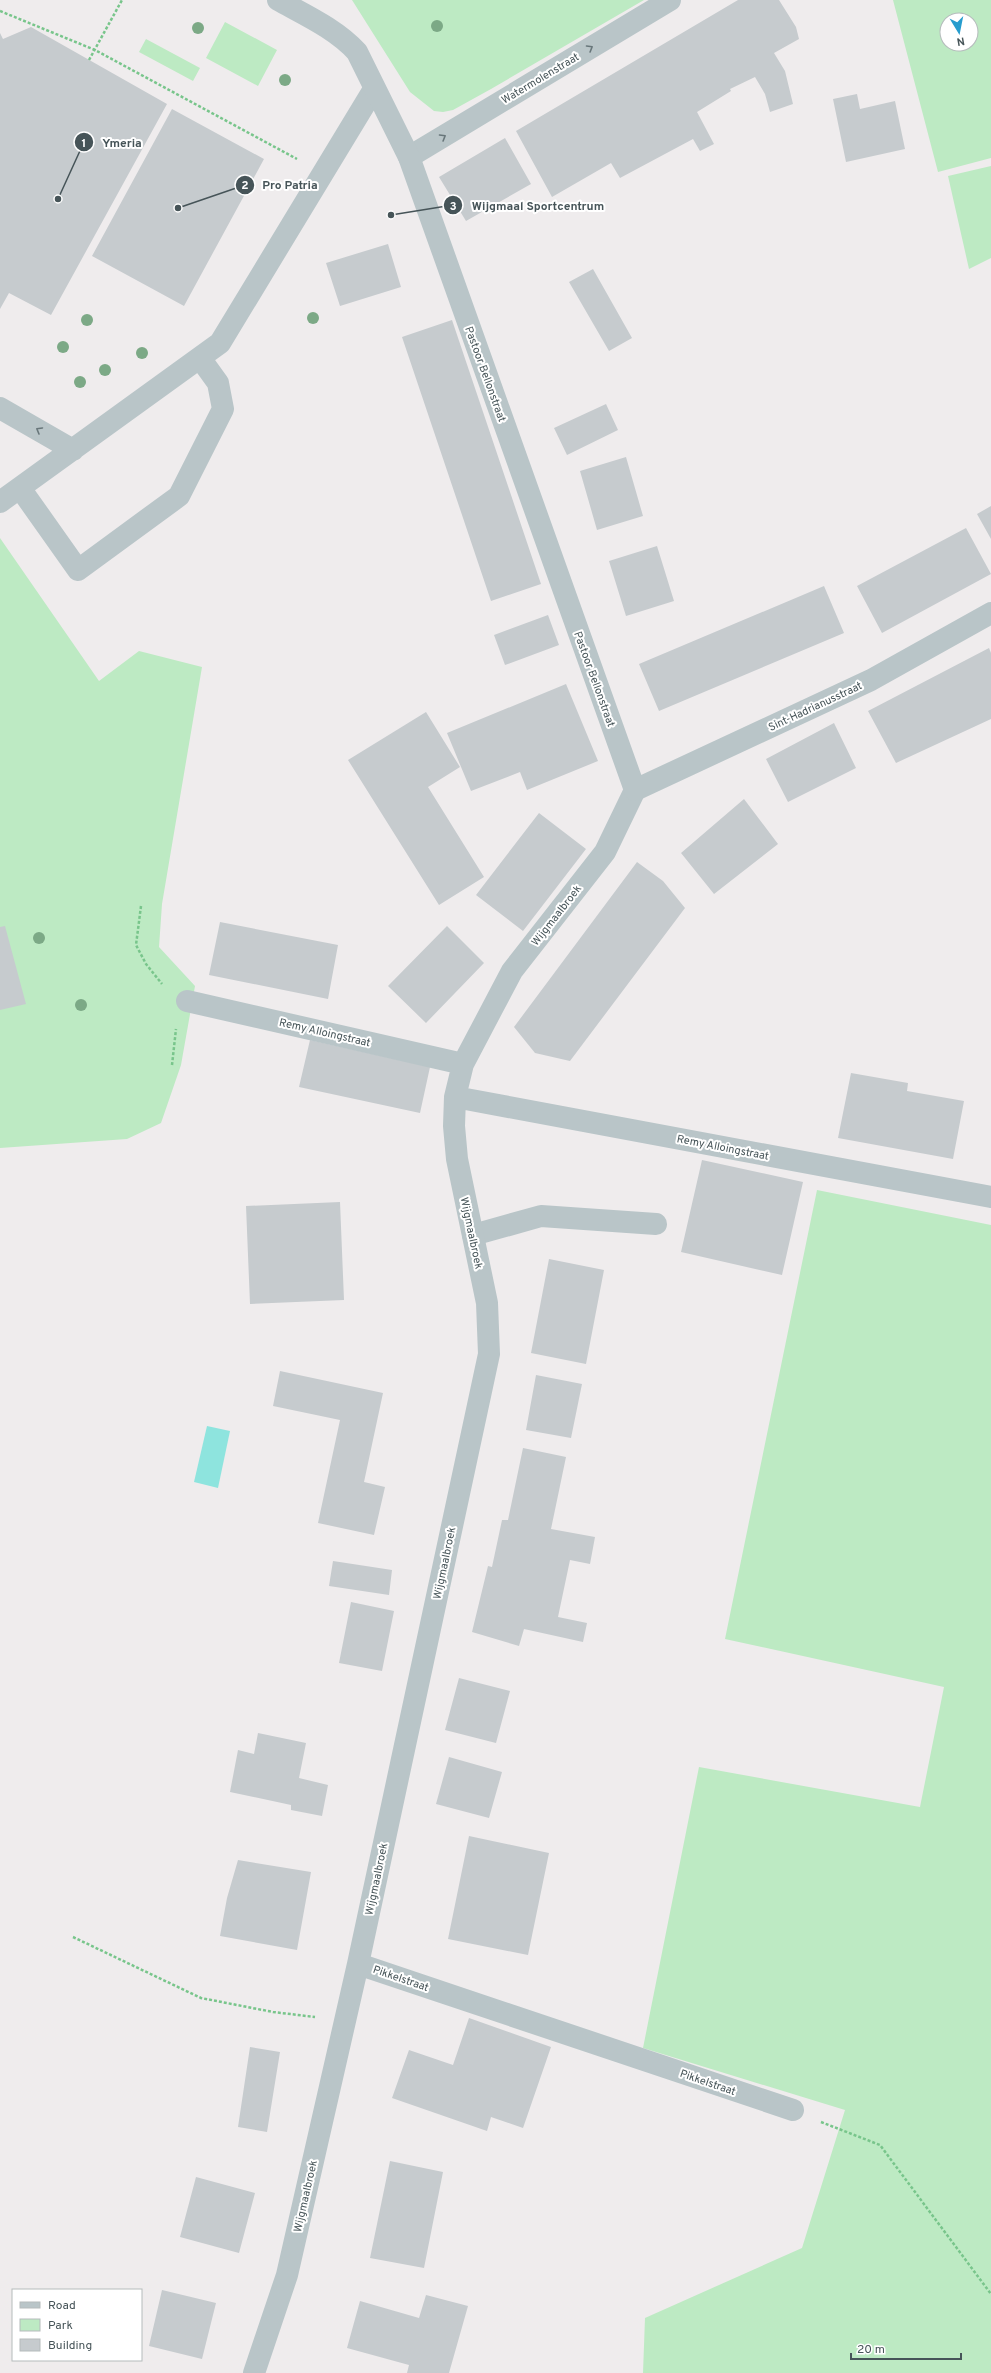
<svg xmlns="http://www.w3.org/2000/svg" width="991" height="2373" font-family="Overpass,sans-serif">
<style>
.green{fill:#bdeac3;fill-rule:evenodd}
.water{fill:#8ee4de}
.building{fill:#c6cbce}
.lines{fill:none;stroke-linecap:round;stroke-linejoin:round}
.path{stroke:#78c58b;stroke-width:2.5;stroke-dasharray:3 2;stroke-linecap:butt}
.service{stroke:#b9c5c8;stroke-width:22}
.minor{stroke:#b9c5c8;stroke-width:22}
.tertiary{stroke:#b9c5c8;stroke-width:22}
.tree{fill:#7ca986}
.oneway{stroke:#68767a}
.labels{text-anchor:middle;stroke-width:4;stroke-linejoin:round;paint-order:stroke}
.street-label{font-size:11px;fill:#465458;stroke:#fff}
.leader{fill:none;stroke:#465458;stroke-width:1.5}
.callout-dot{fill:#465458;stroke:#fff;stroke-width:1.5}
.mark-label{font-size:12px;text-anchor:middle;font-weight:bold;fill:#fff}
.callout-label{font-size:12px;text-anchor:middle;font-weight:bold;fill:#465458;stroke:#fff;stroke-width:4;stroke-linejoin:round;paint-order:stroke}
</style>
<rect width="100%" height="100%" fill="#efeced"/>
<path class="green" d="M352 0H644L491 89 453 110 443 112 434 111 410 92Z
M893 0H991V158L938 172ZM947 20H971V44H947Z
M225 22 277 50 258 86 206 58Z
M146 39 200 68 193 81 139 52Z
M991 166V258L969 269 948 176Z
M0 538 99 681 139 651 202 667 162 904 159 947 195 986 181 1065 161 1123 127 1139 0 1148Z
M817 1190 991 1225V2373H643L645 2318 802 2248 845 2110 643 2048 699 1767 920 1807 944 1687 725 1639Z"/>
<path class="water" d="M207 1426 230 1431 218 1488 194 1482Z"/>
<path class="building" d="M738 0H779L796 27 799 39 774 53 785 71 793 104 770 112 765 94 755 77 730 89 731 91 697 112 714 144 700 151 693 139 620 178 611 163 552 197 516 131Z
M31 27 167 104 51 315 9 293 0 309V33L3 39Z
M857 94 860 109 895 101 905 149 846 162 833 99Z
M172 109 264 159 184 306 92 256Z
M505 138 531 184 466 221 439 177Z
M388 244 401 287 340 306 326 263Z
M593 269 632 338 609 351 569 282Z
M452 320 541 584 491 601 402 337Z
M606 404 618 430 567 455 554 428Z
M626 457 643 516 597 530 580 471Z
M991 506V539L977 514Z
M966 528 991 574 882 633 857 586Z
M657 546 674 601 626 616 609 561Z
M824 586 844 633 659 711 639 664Z
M548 615 559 645 505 665 494 635Z
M989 648 991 653V719L896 763 868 711Z
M566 684 598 761 527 790 520 772 471 791 447 733Z
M426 712 460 767 428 787 484 877 439 905 348 760Z
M834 723 856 768 788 802 766 759Z
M744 799 778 844 714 894 681 853Z
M539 813 586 849 523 931 476 895Z
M637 862 663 881 685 908 570 1061 535 1053 514 1027Z
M220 922 338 945 328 999 209 975Z
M5 926 26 1004 0 1010V927Z
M447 926 484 963 426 1023 388 986Z
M310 1040 430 1067 420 1113 299 1087Z
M851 1073 908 1083 907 1091 964 1101 953 1159 838 1138Z
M702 1160 803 1182 782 1275 681 1252Z
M340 1202 344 1300 250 1304 246 1206Z
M549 1259 604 1270 586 1364 531 1353Z
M280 1371 383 1393 364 1482 385 1487 374 1535 318 1523 340 1420 273 1406Z
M536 1375 582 1384 571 1438 526 1430Z
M523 1448 566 1457 551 1529 595 1537 590 1564 570 1560 558 1617 587 1623 583 1642 524 1629 519 1646 472 1632 488 1566 492 1567 502 1520H508Z
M333 1561 392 1570 389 1595 329 1586Z
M351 1602 394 1611 382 1671 339 1663Z
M459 1678 510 1691 496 1743 445 1730Z
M258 1733 306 1743 299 1778 328 1785 322 1816 291 1810V1805L230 1792 238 1750 254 1754Z
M449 1757 502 1772 489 1818 436 1804Z
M469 1836 549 1853 528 1955 448 1939Z
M238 1860 311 1872 297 1950 220 1936 227 1898Z
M469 2018 551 2047 523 2128 491 2117 487 2131 392 2098 409 2050 453 2065Z
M250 2047 280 2052 267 2132 238 2127Z
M390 2161 443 2172 424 2268 370 2258Z
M196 2177 255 2193 239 2253 180 2237Z
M162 2290 216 2303 202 2359 149 2346Z
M426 2295 468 2306 449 2373H407L409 2365 347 2348 360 2301 419 2318Z"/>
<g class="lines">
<path class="path" d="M0 11 95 50 297 159
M89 60 122 0
M141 906 136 945 146 964 162 984
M172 1065 176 1029
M73 1937 201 1998 273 2012 315 2017
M821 2122 880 2145 991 2294"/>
<path class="service" d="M0 408 73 450
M20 488 78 570 179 496 223 409 218 383 200 358
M0 502 220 343 374 89
M473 1235 541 1216 656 1224"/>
<path class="minor" d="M409 157 670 0
M187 1001 463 1064
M455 1097 991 1197
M358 1964 793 2110
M254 2373 287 2275 358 1964 489 1354 487 1303 457 1159 454 1126 455 1097 463 1064 512 971 605 852 635 790"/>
<path class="tertiary" d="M278 0C305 15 336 29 357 52L409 157 635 790 871 680 991 613"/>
</g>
<g class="tree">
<circle cx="437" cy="26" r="6"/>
<circle cx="198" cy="28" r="6"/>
<circle cx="285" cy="80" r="6"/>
<circle cx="313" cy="318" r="6"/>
<circle cx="87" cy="320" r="6"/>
<circle cx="63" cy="347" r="6"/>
<circle cx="142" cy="353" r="6"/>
<circle cx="105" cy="370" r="6"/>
<circle cx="80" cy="382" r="6"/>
<circle cx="39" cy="938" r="6"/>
<circle cx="81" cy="1005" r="6"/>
</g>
<defs><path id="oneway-chevron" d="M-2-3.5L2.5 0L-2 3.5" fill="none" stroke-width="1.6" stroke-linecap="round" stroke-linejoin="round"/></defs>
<g class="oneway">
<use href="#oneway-chevron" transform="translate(590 48) rotate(-31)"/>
<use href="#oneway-chevron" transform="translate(443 137) rotate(-31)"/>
<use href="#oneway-chevron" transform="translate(39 430) rotate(-150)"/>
</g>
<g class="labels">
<g class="street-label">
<text transform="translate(540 78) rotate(-31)" y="4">Watermolenstraat</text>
<text transform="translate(486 374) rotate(70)" y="4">Pastoor Bellonstraat</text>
<text transform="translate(595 679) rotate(70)" y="4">Pastoor Bellonstraat</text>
<text transform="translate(815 706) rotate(-25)" y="4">Sint-Hadrianusstraat</text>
<text transform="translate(556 915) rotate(-52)" y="4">Wijgmaalbroek</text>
<text transform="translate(325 1032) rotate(13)" y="4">Remy Alloingstraat</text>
<text transform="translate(723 1147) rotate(11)" y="4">Remy Alloingstraat</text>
<text transform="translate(472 1233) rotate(78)" y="4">Wijgmaalbroek</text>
<text transform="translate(444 1563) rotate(-78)" y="4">Wijgmaalbroek</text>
<text transform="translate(376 1879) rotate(-78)" y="4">Wijgmaalbroek</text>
<text transform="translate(401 1978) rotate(19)" y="4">Pikkelstraat</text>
<text transform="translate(708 2082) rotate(19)" y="4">Pikkelstraat</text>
<text transform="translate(305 2196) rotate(-77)" y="4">Wijgmaalbroek</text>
</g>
</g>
<path class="leader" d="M58 199L84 142M178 208L245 185M391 215L453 205"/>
<g class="callout-dot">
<circle cx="58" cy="199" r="4"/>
<circle cx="178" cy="208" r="4"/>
<circle cx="391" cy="215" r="4"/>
<circle cx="84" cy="142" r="10"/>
<circle cx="245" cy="185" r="10"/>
<circle cx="453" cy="205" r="10"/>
</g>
<g class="mark-label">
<text x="84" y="147">1</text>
<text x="245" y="189">2</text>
<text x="453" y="210">3</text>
</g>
<g class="callout-label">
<text x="122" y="147">Ymeria</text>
<text x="290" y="189">Pro Patria</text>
<text x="538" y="210">Wijgmaal Sportcentrum</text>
</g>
<rect x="12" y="2289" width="130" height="72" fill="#ffffff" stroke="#b5bbbc"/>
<rect x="20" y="2302" width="20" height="6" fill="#b9c5c8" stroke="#b5bbbc"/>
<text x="48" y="2309" font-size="12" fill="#465458">Road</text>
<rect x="20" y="2319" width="20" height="12" fill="#bdeac3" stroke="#b5bbbc"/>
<text x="48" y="2329" font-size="12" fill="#465458">Park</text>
<rect x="20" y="2339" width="20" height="12" fill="#c6cbce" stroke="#b5bbbc"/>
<text x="48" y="2349" font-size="12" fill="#465458">Building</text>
<g transform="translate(959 32) rotate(170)"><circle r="19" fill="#ffffff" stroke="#b5bbbc"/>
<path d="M0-3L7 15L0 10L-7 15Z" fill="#279dce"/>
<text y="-6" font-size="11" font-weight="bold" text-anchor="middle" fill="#465458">N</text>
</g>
<path d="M851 2353v6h110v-6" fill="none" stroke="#465458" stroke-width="2"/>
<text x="857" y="2353" font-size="12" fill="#465458" stroke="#ffffff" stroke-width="3" paint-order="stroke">20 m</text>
</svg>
